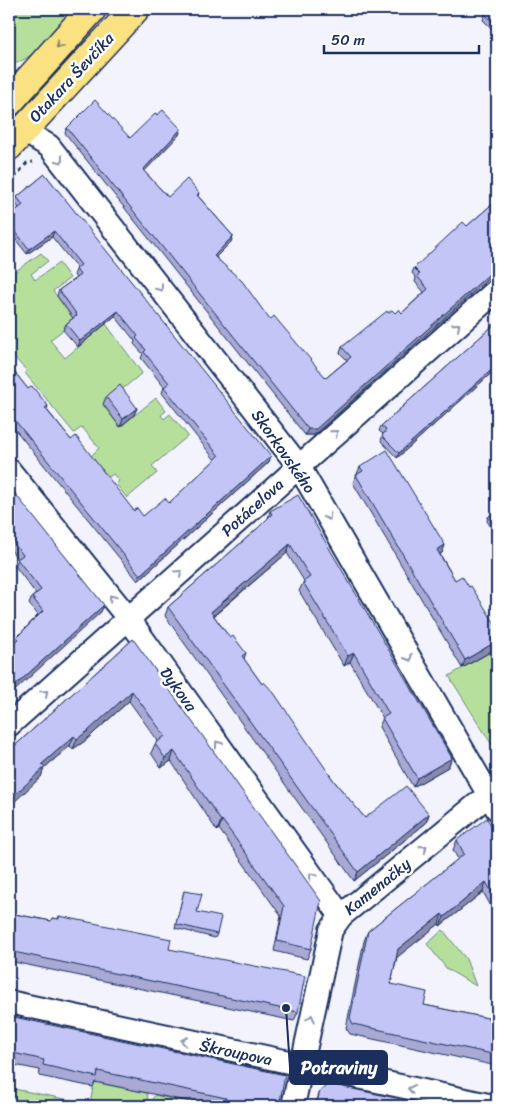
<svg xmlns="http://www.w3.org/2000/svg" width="506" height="1115" font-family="Sriracha,sans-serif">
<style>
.green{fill:#b7df9c;stroke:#69877d}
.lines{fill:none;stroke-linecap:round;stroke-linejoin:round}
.minor-casing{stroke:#1b2f5e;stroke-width:26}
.primary-casing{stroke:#1b2f5e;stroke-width:31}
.path{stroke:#1b2f5e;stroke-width:3;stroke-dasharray:4 4;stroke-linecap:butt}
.minor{stroke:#fff;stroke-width:22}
.primary{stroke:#fae181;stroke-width:28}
.wall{fill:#a8a9d4;stroke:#1b2f5e}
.shaded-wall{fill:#888aad;stroke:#1b2f5e}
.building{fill:#c3c5f7;stroke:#1b2f5e}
.oneway{stroke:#8a8870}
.oneway2{stroke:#8d97ae}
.labels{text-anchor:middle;stroke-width:5;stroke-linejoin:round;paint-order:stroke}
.street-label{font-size:16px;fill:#1b2f5e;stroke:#fff}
.leader{fill:none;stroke:#1b2f5e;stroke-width:2}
.callout-dot{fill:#1b2f5e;stroke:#fff;stroke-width:2}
.callout{fill:#1b2f5e;stroke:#1b2f5e;stroke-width:2}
.callout-label{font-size:18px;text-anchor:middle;font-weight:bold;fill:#fff}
</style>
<rect width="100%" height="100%" fill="#f3f3fd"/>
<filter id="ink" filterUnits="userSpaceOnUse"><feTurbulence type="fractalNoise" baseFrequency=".02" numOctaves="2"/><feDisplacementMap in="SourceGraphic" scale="10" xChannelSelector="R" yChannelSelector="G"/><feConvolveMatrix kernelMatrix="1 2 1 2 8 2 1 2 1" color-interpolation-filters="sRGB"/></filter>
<g filter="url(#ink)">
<path class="green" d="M19 9H74C59 25 31 66 9 63V20Z
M41 253 48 261 31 274 35 280 59 263 70 278 53 291 75 321 50 340 65 358 106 324 142 373 103 405 120 427 156 398 166 411 161 415 164 419 170 414 188 436 152 466 157 473 127 498 116 484 119 481 113 474 109 477 90 457 99 448 82 427 74 433 25 373 27 371 9 352V276Z
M497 648V753L449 676Z
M443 930 466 959 476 986 447 969 427 944Z
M94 1082 147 1093 148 1101H151L155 1095 176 1100 175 1106H9V1088L90 1104Z"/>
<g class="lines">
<g class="minor-casing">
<path id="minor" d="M22 130 49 146 298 465 497 809
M9 470 128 618 341 916
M9 725 497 290
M9 1002 493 1106
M293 1106 331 930 341 916 497 788"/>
</g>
<g class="primary-casing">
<path id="primary" d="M9 102 92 9
M9 146 135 9"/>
</g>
<path class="path" d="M9 184 27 163 33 162"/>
<use href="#minor" class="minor"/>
<use href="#primary" class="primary"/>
</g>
<path class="wall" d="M497 9V34L483 20 485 14Z
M157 115 181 129 179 135 144 171 168 197 199 193 198 196 233 236 231 242 216 257 270 320 326 378 347 360 340 353 342 347 388 313H402L424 292 415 282 416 278 412 273 414 268 467 226 497 200V271L314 435H305L65 133 67 128 130 138Z
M45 174 269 462 138 581 9 422V365L28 389 48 406 47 410 71 440 134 511 143 516 169 503 215 460 162 393 164 387 141 358 143 354 134 344 135 341 115 316 78 347 63 330 66 324 73 318 57 296 59 290 76 278 74 275 77 268 52 237 27 254 9 231V216L19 208 15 203 17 197Z
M497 322V368L397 458 381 441 383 434 379 431 381 426Z
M106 397 137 408 134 415 120 427 103 404Z
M360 467 445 545 442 553 440 554 455 580 469 587 497 627V648L462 668 353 483Z
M9 486 101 612 15 643 17 637 38 615 29 604 32 597 36 594 15 566 18 559 9 548Z
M270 511 452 758 448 767 413 787 379 727 383 718 350 662 344 666 299 591 304 581 287 553 214 616 230 638 246 653 244 659 262 684 334 781 365 818 429 814 426 823 354 881 165 616 168 607 258 528 268 518Z
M497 511V536L487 521 488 517Z
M133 639 311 949 307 959 274 951 281 916 219 829 217 831 171 761 161 768 151 753 155 744 158 741 129 701 85 741 73 749 70 746 44 768 41 777 9 751Z
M497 836V917L483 892 440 926 439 924 397 957 391 984 424 1005 497 1020V1066L350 1034 346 1028 364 941 368 931 458 859 453 850 457 840Z
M184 891 197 912 217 934 215 938 175 928Z
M9 913 51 921 52 918 58 919 59 916 169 949 298 1012 294 1021 9 961Z
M9 1016 279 1106H210L95 1082 93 1087 39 1076 40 1070 9 1064Z
M320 1091 434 1106H315Z"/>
<path class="shaded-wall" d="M181 129 179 135 141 175 143 170Z
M54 231 52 237 27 254 29 249Z
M233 236 231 242 212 261 214 256Z
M497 267V271L314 435H305L308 429Z
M118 311 115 316 78 347 80 341Z
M497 365V368L397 458 399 453Z
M137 408 134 415 120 427 123 419Z
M271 456 269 462 138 581 140 575Z
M290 544 287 553 207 621 211 612Z
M445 545 442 553 434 558 437 550Z
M104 605 101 612 9 696V691Z
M497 641V648L462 668 465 660Z
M354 653 350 662 344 666 348 656Z
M132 691 129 701 85 741 73 749 77 739Z
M74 736 70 746 44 768 41 777 9 807V800L42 764Z
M174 751 171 761 161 768 165 758Z
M452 758 448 767 413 787 417 778Z
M429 814 426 823 354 881 358 872Z
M222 820 219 829 217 831 221 821Z
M486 882 483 892 440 926 444 917Z
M442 914 439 924 395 959 398 949Z"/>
<path class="building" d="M490 9H497V26L485 14Z
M95 100 130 138 156 113 157 115 163 110 181 129 143 170 168 197 187 179 199 193 197 195 233 236 214 256 242 281 270 320 274 316 326 378 351 357 342 347 387 311 388 313 392 310 395 313 399 309 402 313 428 289 417 276 420 274 414 268 463 222 467 226 497 200V267L316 429H308L67 128Z
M45 174 271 456 140 575 9 413V365L28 389 32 386 48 406 45 408 71 440 76 436 134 511 137 508 143 516 165 498 169 503 219 456 164 387 169 383 144 352 146 350 136 338 138 336 118 311 80 341 66 324 77 315 59 290 80 275 76 269 81 265 54 231 29 249 9 223V216L23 205 17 197Z
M497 322V365L399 453 382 436 386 430 381 426Z
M120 385 137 408 123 419 106 397Z
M387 450 445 545 437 550 455 580 462 576 469 587 471 586 497 627V641L465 660 356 475 363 471 360 467Z
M9 486 104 605 9 691V648L19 639 17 637 43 611 32 597 41 590 17 559 23 555 9 537Z
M298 495 452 758 417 778 382 718 389 714 354 653 348 656 303 582 310 577 290 544 211 612 230 638 233 636 246 653 242 656 262 684 264 682 274 693 334 781 365 818 406 786 429 814 358 872 168 607 258 528 272 514 270 511Z
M497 511V530L488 517Z
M133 639 321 901 311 949 277 941 284 906 222 820 221 821 174 751 165 758 155 744 165 736 132 691 88 731 77 739 74 736 42 764 45 767 9 800V751Z
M487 818 497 836V901L486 882 444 917 442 914 398 949 391 984 427 992 424 1005 497 1020V1055L353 1024 350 1018 368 931 464 854 457 840Z
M184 891 202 894 197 912 221 917 217 934 176 924Z
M9 913 51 921 52 918 59 919V916L171 939 169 949 305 976 298 1012 9 951Z
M9 1016 285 1075 279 1106H224L226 1098 98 1071 97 1077 43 1065 44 1060 9 1052Z
M329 1084 434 1106H316L320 1091Z"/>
<defs><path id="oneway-chevron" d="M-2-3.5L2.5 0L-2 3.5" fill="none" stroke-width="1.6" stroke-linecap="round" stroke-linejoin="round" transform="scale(1.25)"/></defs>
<use class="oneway" href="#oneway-chevron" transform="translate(59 45) rotate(132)"/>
<g class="oneway2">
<use href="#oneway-chevron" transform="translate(60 160) rotate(52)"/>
<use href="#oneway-chevron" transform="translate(160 288) rotate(52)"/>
<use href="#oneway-chevron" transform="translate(457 326) rotate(-41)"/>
<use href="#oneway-chevron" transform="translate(335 433) rotate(-41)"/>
<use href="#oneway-chevron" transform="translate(328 517) rotate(60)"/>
<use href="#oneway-chevron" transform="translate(179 573) rotate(-42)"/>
<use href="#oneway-chevron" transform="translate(112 598) rotate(-129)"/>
<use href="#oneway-chevron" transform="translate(409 658) rotate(60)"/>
<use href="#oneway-chevron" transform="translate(45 693) rotate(-42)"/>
<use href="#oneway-chevron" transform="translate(218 744) rotate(-126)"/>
<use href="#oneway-chevron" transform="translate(424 848) rotate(-39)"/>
<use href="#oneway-chevron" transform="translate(312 876) rotate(-126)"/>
<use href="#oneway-chevron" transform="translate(311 1018) rotate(-77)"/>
<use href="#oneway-chevron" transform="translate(184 1041) rotate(-168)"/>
<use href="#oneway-chevron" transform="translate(411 1089) rotate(-168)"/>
</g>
</g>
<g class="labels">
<g class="street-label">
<text transform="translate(71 77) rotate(-47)" y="6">Otakara Ševčíka</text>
<text transform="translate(284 451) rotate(55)" y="6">Skorkovského</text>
<text transform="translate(252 507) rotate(-42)" y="6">Potácelova</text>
<text transform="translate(179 689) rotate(54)" y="6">Dykova</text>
<text transform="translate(377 886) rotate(-39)" y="6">Kamenačky</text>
<text transform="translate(236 1052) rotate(12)" y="6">Škroupova</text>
</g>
</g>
<path class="leader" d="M286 1008L290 1068"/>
<circle class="callout-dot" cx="286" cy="1008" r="5"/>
<rect class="callout" x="290" y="1051" width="97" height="33" rx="5"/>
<g class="callout-label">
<text x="339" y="1074">Potraviny</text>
</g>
<rect width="506" height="1115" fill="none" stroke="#fff" stroke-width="30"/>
<rect x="15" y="15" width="476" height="1085" fill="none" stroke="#1b2f5e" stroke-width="2" filter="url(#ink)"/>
<path d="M324 45v8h155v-8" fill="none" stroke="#1b2f5e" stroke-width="2.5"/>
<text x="331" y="45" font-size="15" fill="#1b2f5e" stroke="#ffffff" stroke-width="4" paint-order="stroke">50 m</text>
</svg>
